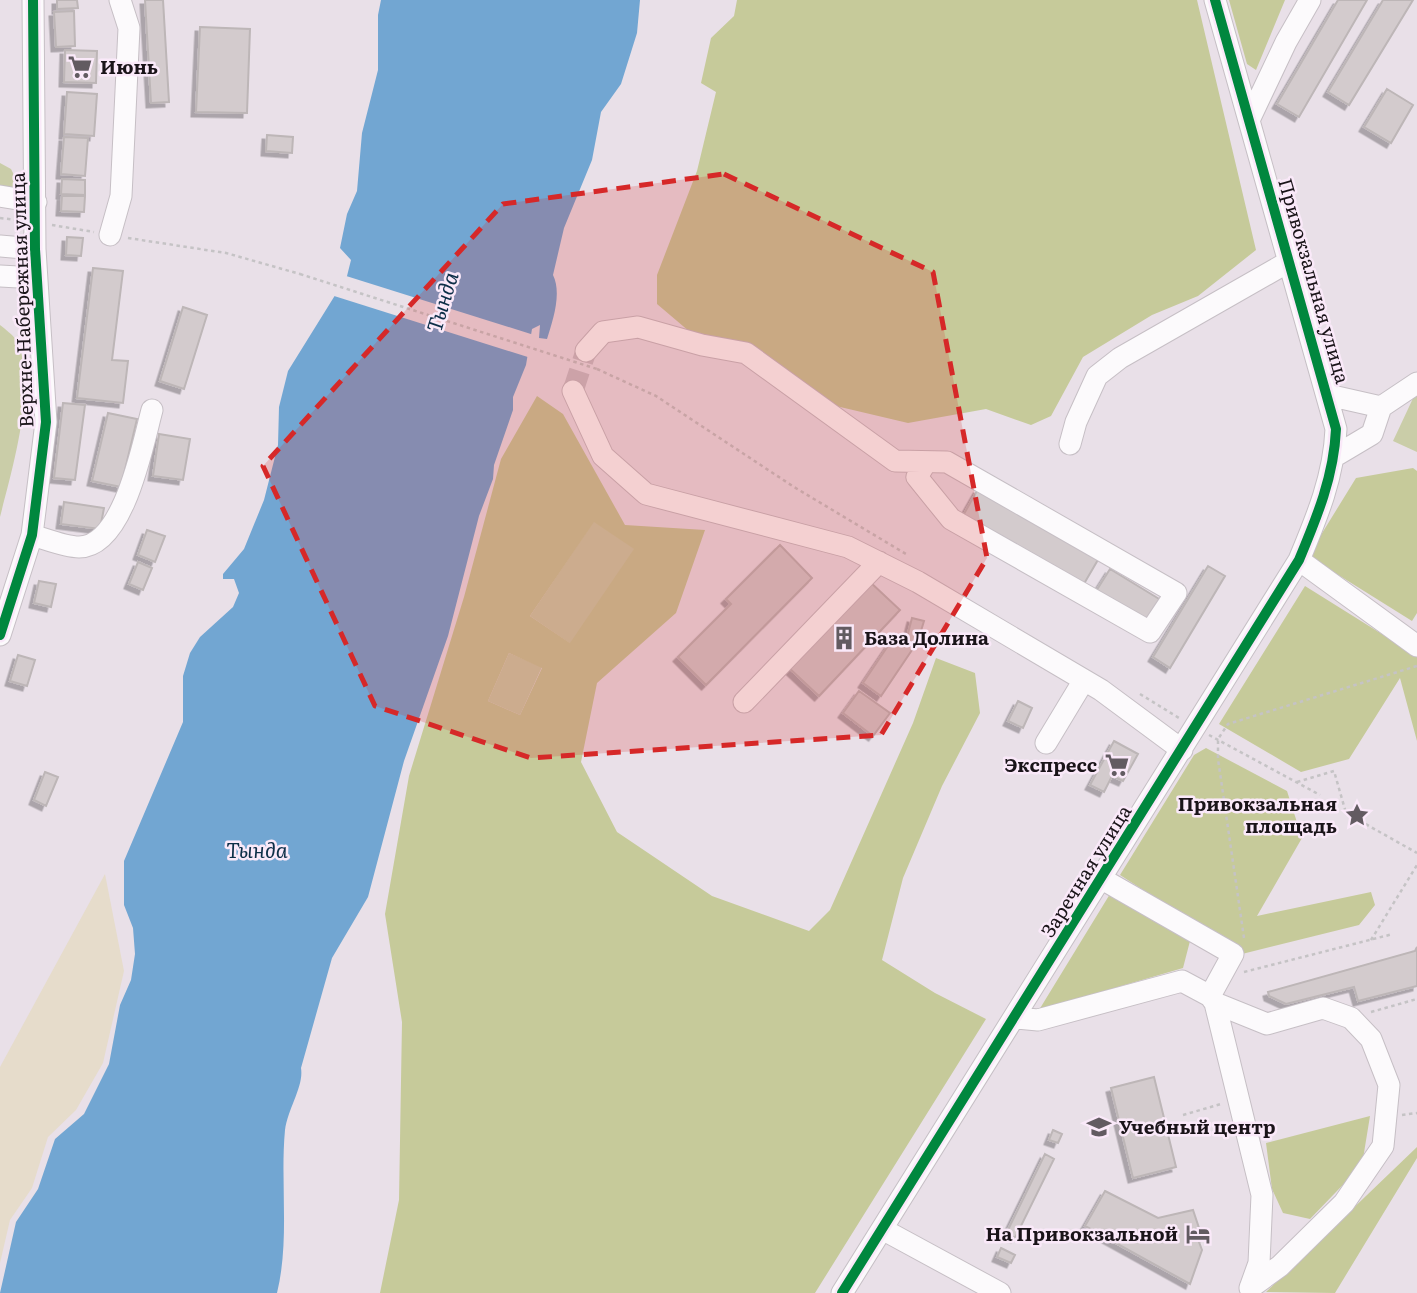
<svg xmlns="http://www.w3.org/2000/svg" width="1417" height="1293" font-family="Literata,serif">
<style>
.green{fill:#cacda8}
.forest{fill:#c6ca9a;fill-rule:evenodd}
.sand{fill:#e6dccb}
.water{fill:#72a6d2}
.pier{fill:#e9e0e8}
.building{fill:#d3cbcd;stroke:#bdb6b7;stroke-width:2;filter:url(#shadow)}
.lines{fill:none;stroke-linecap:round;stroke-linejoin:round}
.minor-tunnel{stroke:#cac1c9;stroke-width:21;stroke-dasharray:21 10;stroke-linecap:butt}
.minor-casing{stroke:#c6bfc5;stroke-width:23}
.path{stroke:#c5c3c5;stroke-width:2.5;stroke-dasharray:3.5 3.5;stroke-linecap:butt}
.minor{stroke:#fcfafc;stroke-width:21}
.path-bridge{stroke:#c5c3c5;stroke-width:2.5;stroke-dasharray:3.5 3.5;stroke-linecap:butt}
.cycleway-casing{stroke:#fae9f9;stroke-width:15}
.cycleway{stroke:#00873e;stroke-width:10}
.marked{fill:#d62828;fill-opacity:0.2;stroke:#d62828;stroke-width:5;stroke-dasharray:14 9;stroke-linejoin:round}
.labels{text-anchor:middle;stroke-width:5;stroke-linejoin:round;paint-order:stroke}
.poi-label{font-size:19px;font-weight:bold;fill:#1a1419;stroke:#fae9f9;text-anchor:start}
.street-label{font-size:19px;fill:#1a1419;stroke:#fae9f9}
.water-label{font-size:21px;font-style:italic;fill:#0d2f48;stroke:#fae9f9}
</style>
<defs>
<filter id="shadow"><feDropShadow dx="-4.5" dy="4.5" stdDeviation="0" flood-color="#0004"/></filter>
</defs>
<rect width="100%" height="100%" fill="#e9e0e8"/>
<path class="green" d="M0 163 11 169 18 183 8 193 0 192Z
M0 325C5 329 13 335 16 340 39 381 11 473 0 517Z
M1416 392H1417V452L1393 441Z
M594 521 635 549 571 644 530 616Z
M509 653 542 667 520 715 488 701Z"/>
<path class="forest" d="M737 0H1197L1256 250 1198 296 1152 315 1083 357 1051 416 1031 425 986 409 908 423 819 402 690 332 657 304V275L697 171 716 92 701 83 711 38 734 16Z
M1229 0H1285L1256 70 1247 64Z
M537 396 563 414 625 525 705 530 676 613 597 683 581 762 617 832 712 896 809 931 830 910 913 723 936 658 975 673 980 713 942 786 903 878 882 960 935 993 986 1019 815 1293H380L399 1200 402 1022 385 914 409 776 464 597 501 459ZM594 522 634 549 570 643 530 616ZM509 653 542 668 520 715 488 701Z
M1413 468 1417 471V613L1412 621 1308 556 1356 478Z
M1305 586 1417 656V741L1400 678 1349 759 1301 772 1219 724Z
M1206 748 1287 791 1302 838 1257 916 1371 892 1375 905 1359 925 1242 954 1120 875 1194 755Z
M1110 894 1190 941 1183 968 1039 1010Z
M1370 1116 1362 1165 1310 1219 1283 1213 1272 1189 1266 1143Z
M1417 1147V1158L1335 1293 1266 1292Z"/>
<path class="sand" d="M105 874 124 971 103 1063 76 1110 48 1137 32 1188 10 1220 0 1263V1067Z"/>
<path class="water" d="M381 0H640L637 33 621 84 601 112 592 160 564 228 553 275C562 293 553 320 547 339L539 338 540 325 532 329 526 365 513 397V410L494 465 493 479 479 516 448 636 404 761 368 897 332 958 301 1068C304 1086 288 1108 285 1130 280 1183 290 1240 277 1293H0L16 1222 38 1189 55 1139 84 1114 109 1064 120 1005 131 980 135 954 133 928 124 905V861L183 722V676L190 653 200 637 233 607 239 593 234 579H223V574L244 549 264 500 278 445 279 407 288 371 347 276 351 260 340 248 347 214 357 191 362 133 378 70V15Z"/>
<path class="pier" d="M343 275 534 335 531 358 331 295Z"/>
<path class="building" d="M57 0H77L78 8 57 9Z
M145 0H163L169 102 151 103Z
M1338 0H1367L1299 117 1277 104Z
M1383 0H1413L1349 105 1328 92Z
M74 11 75 46 56 47 54 12Z
M200 27 250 29 247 113 196 112Z
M65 50 97 51 96 83 64 82Z
M1387 89 1413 105 1391 143 1364 127Z
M67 92 97 94 94 136 64 134Z
M267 135 293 137 292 153 266 151Z
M64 137 88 138 85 176 61 174Z
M62 179 85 180V195L61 194Z
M62 196H85L84 212 61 211Z
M67 237 83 238 81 256 66 255Z
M93 268 123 271 112 360 128 361 123 403 77 398Z
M183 307 207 315 184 389 160 381Z
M63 403 85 405 75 480 54 478Z
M108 413 137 419 121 487 92 481Z
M159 434 190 439 183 480 153 476Z
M978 489 1099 558 1081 589 960 521Z
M64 502 104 508 100 529 61 524Z
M147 530 165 536 155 562 138 555Z
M780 545 812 578 706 685 678 657 731 604 726 599Z
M138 562 152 568 143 590 129 584Z
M1208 566 1225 576 1170 668 1153 657Z
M1110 569 1169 605 1153 632 1093 596Z
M39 581 56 584 51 607 34 603Z
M869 581 900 610 819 696 788 667Z
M912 618 924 621 917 644 906 641Z
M896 634 914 647 881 696 863 683Z
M18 655 35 660 27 686 10 681Z
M859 691 890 713 873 736 843 713Z
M1018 701 1032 708 1023 728 1008 721Z
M1114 741 1138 754 1123 781 1112 776 1104 792 1090 785Z
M45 772 58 777 46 806 34 800Z
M1417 947V986L1358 1001 1354 987 1286 1004 1269 996 1268 992 1415 951Z
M1154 1077 1176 1167 1133 1178 1111 1088Z
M1053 1130 1062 1134 1058 1143 1049 1140Z
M1045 1154 1054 1159 1015 1238 1006 1234Z
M1105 1191 1158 1218 1193 1210 1203 1240 1199 1242 1202 1250 1190 1284 1085 1226Z
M1001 1248 1015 1255 1011 1263 997 1257Z"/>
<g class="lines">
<path class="minor-tunnel" d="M573 391 586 351"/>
<g class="minor-casing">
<path id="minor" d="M1250 118 1286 42 1310 0
M0 196 36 202
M110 235 121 196 129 28 120 0
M0 246 35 249
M0 276 36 278
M586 351 603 332 638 327 702 345 746 353 895 461 947 462 1176 593 1150 632 951 519 917 477 926 462
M573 391 603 456 646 494 848 547 918 582 1101 690 1182 750
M1328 395 1381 407
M1070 444 1076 422 1097 376 1120 358 1290 261
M1335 456 1372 434 1381 407 1417 383
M32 535C46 539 65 547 79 547 124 547 143 443 152 410
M1299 560 1417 646
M0 635 32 535 46 422 35 249 33 0
M744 702 879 562
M1046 743 1084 680
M1210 996 1215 1003 1262 1195 1259 1263 1250 1288
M1215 1003 1267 1024 1323 1008 1351 1018 1371 1039 1389 1085 1383 1146 1344 1203 1280 1266 1250 1288
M1016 1018 1038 1020 1182 981 1210 996 1233 954 1102 879
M882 1229 1000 1293
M842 1293 1299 560C1317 517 1334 476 1336 429L1215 0"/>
</g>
<path class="path" d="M0 218 18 220
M52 225 94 232
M128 238 226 253 300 274
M597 369 656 396 794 487 906 554
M1140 694 1179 718
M1209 735 1320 795
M1297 782 1334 771 1346 813 1417 853
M1244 938 1218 759V739L1228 724 1417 666
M1371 940 1417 865
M1244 972 1393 934
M1371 1012 1417 999
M1183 1115 1221 1104
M1402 1115 1417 1113"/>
<use href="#minor" class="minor"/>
<path class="path-bridge" d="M300 274 597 369"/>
<g class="cycleway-casing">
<path id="cycleway" d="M0 635 32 535 46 422 35 249 33 0
M842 1293 1299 560C1317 517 1334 476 1336 429L1215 0"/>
</g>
<use href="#cycleway" class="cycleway"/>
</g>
<path class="marked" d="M724 174 933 272 987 558 881 735 531 758 375 706 263 466 503 204Z"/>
<defs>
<g id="supermarket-bare" transform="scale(1.89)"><path d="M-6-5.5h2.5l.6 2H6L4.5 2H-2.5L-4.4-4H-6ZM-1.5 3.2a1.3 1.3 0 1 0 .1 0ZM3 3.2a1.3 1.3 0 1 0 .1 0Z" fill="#625b61" stroke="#fae9f9" stroke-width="2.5" paint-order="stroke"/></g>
<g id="building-bare" transform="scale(1.89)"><path d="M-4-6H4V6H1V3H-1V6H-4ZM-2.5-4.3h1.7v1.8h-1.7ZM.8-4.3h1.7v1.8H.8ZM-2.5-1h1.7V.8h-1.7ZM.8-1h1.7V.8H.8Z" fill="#625b61" stroke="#fae9f9" stroke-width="2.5" paint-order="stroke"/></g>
<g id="sight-bare" transform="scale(1.89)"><path d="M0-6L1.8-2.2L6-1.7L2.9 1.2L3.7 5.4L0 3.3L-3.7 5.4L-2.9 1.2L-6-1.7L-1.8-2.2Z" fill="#625b61" stroke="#fae9f9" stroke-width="2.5" paint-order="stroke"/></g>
<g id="university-bare" transform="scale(1.89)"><path d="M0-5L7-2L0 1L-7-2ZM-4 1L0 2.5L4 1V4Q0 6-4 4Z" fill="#625b61" stroke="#fae9f9" stroke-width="2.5" paint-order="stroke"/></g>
<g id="hotel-bare" transform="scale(1.89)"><path d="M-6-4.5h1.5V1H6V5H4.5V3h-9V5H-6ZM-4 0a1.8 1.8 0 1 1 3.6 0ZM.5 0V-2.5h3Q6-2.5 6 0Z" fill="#625b61" stroke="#fae9f9" stroke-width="2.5" paint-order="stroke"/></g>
</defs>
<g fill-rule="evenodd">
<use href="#supermarket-bare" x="80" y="67"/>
<use href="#building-bare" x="844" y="638"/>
<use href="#supermarket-bare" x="1117" y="765"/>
<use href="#sight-bare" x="1357" y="815"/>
<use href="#university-bare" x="1099" y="1127"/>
<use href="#hotel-bare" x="1198" y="1234"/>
</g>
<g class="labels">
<g class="poi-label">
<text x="100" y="74">Июнь</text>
<text x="864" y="645">База Долина</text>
<text x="1097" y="772" text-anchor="end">Экспресс</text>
<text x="1337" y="811" text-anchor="end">Привокзальная<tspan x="1337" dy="22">площадь</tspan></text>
<text x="1119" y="1134">Учебный центр</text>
<text x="1178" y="1241" text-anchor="end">На Привокзальной</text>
</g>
<g class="street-label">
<text transform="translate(1314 281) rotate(74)" y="7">Привокзальная улица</text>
<text transform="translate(22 300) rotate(-92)" y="7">Верхне-Набережная улица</text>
<text transform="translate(1086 871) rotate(-58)" y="7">Заречная улица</text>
</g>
<g class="water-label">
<text transform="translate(443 302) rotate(-73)" y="7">Тында</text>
<text x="257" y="858">Тында</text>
</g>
</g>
</svg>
